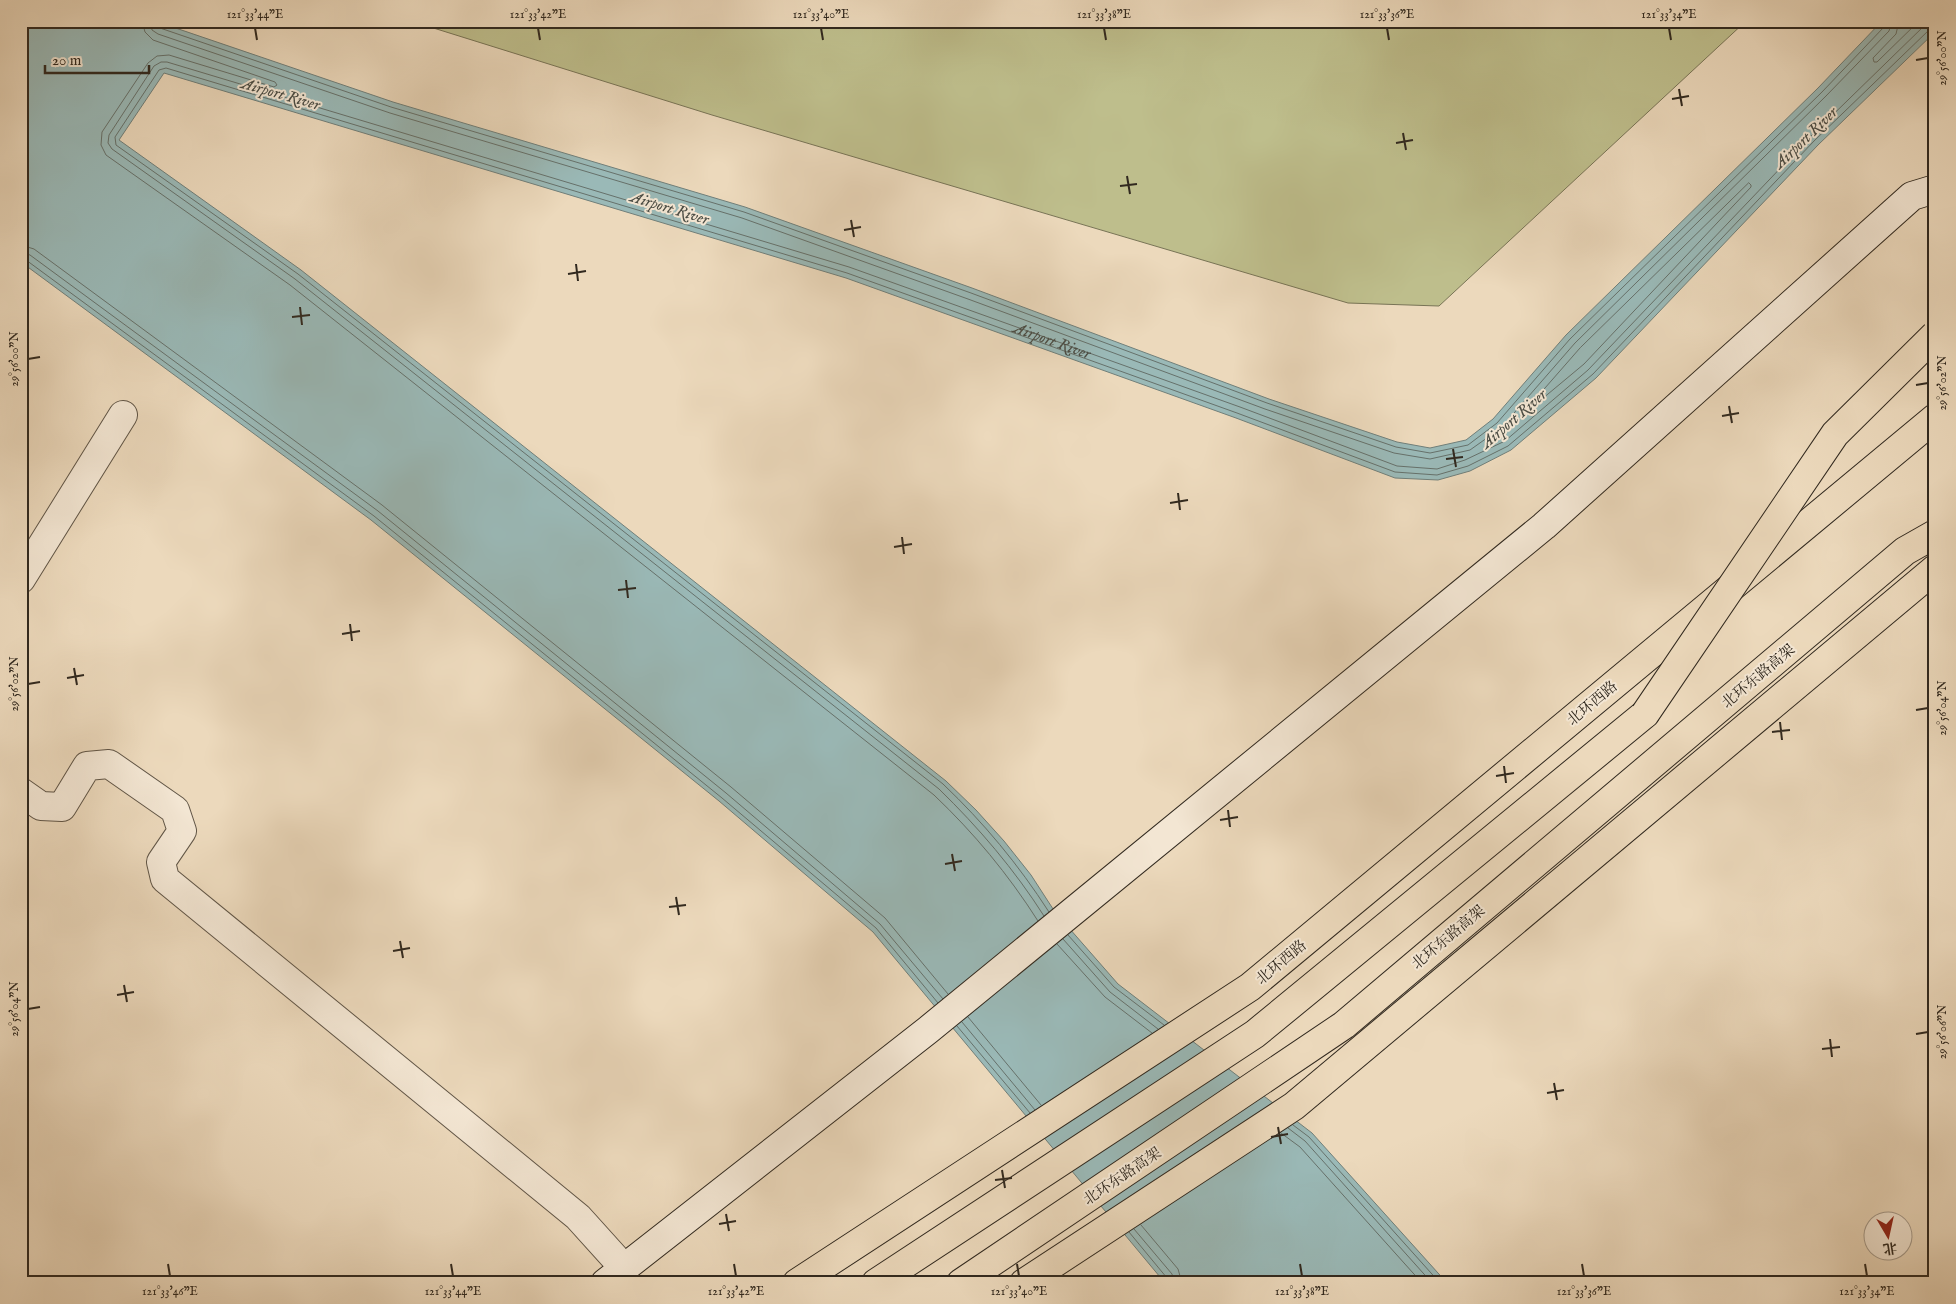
<svg xmlns="http://www.w3.org/2000/svg" width="1956" height="1304" font-family="'IM FELL English','Noto Serif SC',serif">
<style>
.green{fill:#bebe8c;stroke:#787456}
.water{fill:#9ab9b7;stroke:#707f7a}
.lines{fill:none;stroke-linecap:round;stroke-linejoin:round}
.shore{stroke:#66716b;stroke-width:1}
.minor-casing{stroke:#605546;stroke-width:30}
.secondary-casing{stroke:#31291f;stroke-width:30}
.primary-casing{stroke:#31291f;stroke-width:30}
.trunk-casing{stroke:#31291f;stroke-width:30}
.minor{stroke:#f3e6d3;stroke-width:28}
.secondary{stroke:#f3e6d3;stroke-width:28}
.primary{stroke:#ecd9bc;stroke-width:28}
.trunk{stroke:#ecd9bc;stroke-width:28}
.trunk-bridge-casing{stroke:#31291f;stroke-width:30;stroke-linecap:butt}
.trunk-bridge{stroke:#ecd9bc;stroke-width:28}
.ticks{fill:none;stroke:#31291f;stroke-width:2}
.labels{text-anchor:middle;stroke-width:4;stroke-linejoin:round;paint-order:stroke}
.street-label{font-size:15px;fill:#31291f;stroke:#f3e6d3}
.water-label{font-size:16px;font-style:italic;fill:#4b4d45;stroke:#f3e6d3}
.neatline{fill:none;stroke:#31291f;stroke-width:2}
.ticks-label{font-size:12px;text-anchor:middle;fill:#31291f}
</style>
<rect width="100%" height="100%" fill="#ecd9bc"/>
<filter id="stains"><feTurbulence type="fractalNoise" baseFrequency=".004" numOctaves="4"/><feColorMatrix values="0 0 0 0 .2 0 0 0 0 .09 0 0 0 0 .02 0 0 0 .5 -.17"/></filter>
<radialGradient id="worn" r=".72"><stop offset=".6" stop-color="#630" stop-opacity="0"/><stop offset="1" stop-color="#630" stop-opacity=".3"/></radialGradient>
<path class="green" d="M411 21H1746L1439 306 1348 303 712 115Z"/>
<path class="water" d="M21 21H155L393 102 745 207 972 288 1269 399 1397 442 1430 448 1466 440 1493 419 1566 335 1818 88 1882 21H1935V32L1818 145 1596 378 1511 450 1470 471 1438 480 1395 478 1236 418 846 278 164 73 119 140 301 270 946 781 976 810 1004 841 1031 875 1055 912 1118 984 1312 1133 1447 1283H1165L873 932 719 801 371 520 21 262Z"/>
<g class="lines">
<g class="shore">
<path d="M142 21 145 32 153 40 275 82 277 85 274 87 169 55 157 56 148 63 102 132 101 145 106 155 290 285 934 795C974 833 1008 874 1038 921"/>
<path d="M150 21 152 30 158 34 390 113 742 218 968 299 1265 409 1394 453 1430 459 1470 450 1501 428 1575 343 1826 96 1889 31 1892 21"/>
<path d="M156 21 157 26 160 28 391 107 744 212 971 293 1267 403 1396 447 1430 453 1468 445 1497 423 1570 339 1822 92 1884 27 1886 21"/>
<path d="M1899 21 1896 34 1873 58 1874 62H1877L1919 21"/>
<path d="M1749 183 1751 185V187L1584 364 1542 399H1539L1538 396 1580 348Z"/>
<path d="M21 245 34 249 382 505 731 787 885 918 948 994"/>
<path d="M21 252 30 255 378 511 726 793 880 924 943 999"/>
<path d="M21 259 26 260 374 516 722 798 876 928 938 1003"/>
<path d="M1049 912C1018 864 984 823 943 784L298 274 116 145 115 137 159 70 166 68 847 273 1237 413 1395 472 1437 475 1468 466 1508 446 1593 374 1814 141 1929 30 1935 28"/>
<path id="s1" d="M1044 916C1014 869 979 828 939 789L295 279 112 149 108 143 109 135 154 66 161 62H167L849 267 1240 407 1397 466 1437 469 1465 460 1505 441 1588 370 1810 137 1925 25 1935 22"/>
<path d="M1068 935 1114 987 1164 1025"/>
<path d="M1063 939 1110 992 1158 1029"/>
<path d="M1057 944 1105 997 1152 1033"/>
<path d="M968 1017 1041 1105"/>
<path d="M962 1022 1035 1110"/>
<path d="M957 1026 1030 1113"/>
<path d="M1293 1125 1309 1137 1440 1283"/>
<path d="M1288 1128 1305 1141 1432 1283"/>
<path d="M1281 1133 1300 1147 1422 1283"/>
<path d="M1141 1225 1178 1269 1182 1283"/>
<path d="M1134 1229 1172 1274 1174 1283"/>
<path d="M1129 1232 1167 1278 1168 1283"/>
</g>
<g class="minor-casing">
<path id="minor" d="M21 579 123 415
M21 792 41 806 62 807 87 766 109 764 175 810 182 831 161 862 165 879 578 1217 624 1268"/>
</g>
<g class="secondary-casing">
<path id="secondary" d="M605 1283 928 1030 1544 526 1912 196 1935 189"/>
</g>
<g class="primary-casing">
<path id="primary" d="M797 1283 1250 987 1935 418
M1024 1283 1294 1106 1935 569"/>
</g>
<g class="trunk-casing">
<path id="trunk" d="M876 1283 1255 1034 1645 714
M961 1283 1344 1025 1905 551 1935 534"/>
</g>
<use href="#minor" class="minor"/>
<use href="#secondary" class="secondary"/>
<use href="#primary" class="primary"/>
<use href="#trunk" class="trunk"/>
<g class="trunk-bridge-casing">
<path id="trunk-bridge" d="M1645 714 1835 434 1935 335"/>
</g>
<use href="#trunk-bridge" class="trunk-bridge"/>
</g>
<path class="ticks" d="M255 28 257 40M538 28 540 40M821 28 823 40M1104 28 1106 40M1387 28 1389 40M1669 28 1671 40M1916 60 1928 58M1679 89 1682 106M1672 99 1689 96M1403 133 1406 150M1396 143 1413 140M1127 176 1130 194M1120 186 1137 184M851 220 854 237M844 230 861 227M576 264 578 281M568 274 586 271M300 307 302 325M292 317 310 315M28 359 40 357M1916 385 1928 383M1729 406 1732 423M1722 416 1739 413M1453 449 1456 467M1446 459 1463 457M1178 493 1180 510M1170 503 1188 500M902 537 904 554M894 547 912 544M626 580 628 598M618 590 636 588M350 624 352 641M342 634 360 631M74 668 77 685M67 678 84 675M28 684 40 682M1916 710 1928 708M1780 722 1782 740M1772 732 1790 730M1504 766 1506 783M1496 776 1514 773M1228 810 1230 827M1220 820 1238 817M952 854 955 871M945 864 962 861M676 897 679 915M669 907 686 905M400 941 403 958M393 951 410 948M124 985 127 1002M117 995 134 992M28 1009 40 1007M1916 1034 1928 1032M1830 1039 1832 1057M1822 1049 1840 1047M1554 1083 1557 1100M1547 1093 1564 1090M1278 1127 1281 1144M1271 1137 1288 1134M1002 1170 1005 1188M995 1180 1012 1178M726 1214 729 1231M719 1224 736 1221M168 1264 170 1276M451 1264 453 1276M734 1264 736 1276M1017 1264 1019 1276M1300 1264 1302 1276M1582 1264 1584 1276M1865 1264 1867 1276"/>
<g class="labels">
<g class="street-label">
<text transform="translate(1758 676) rotate(-40)" y="5">北环东路高架</text>
<text transform="translate(1592 703) rotate(-40)" y="5">北环西路</text>
<text transform="translate(1448 937) rotate(-40)" y="5">北环东路高架</text>
<text transform="translate(1281 962) rotate(-40)" y="5">北环西路</text>
<text transform="translate(1122 1176) rotate(-34)" y="5">北环东路高架</text>
</g>
<g class="water-label">
<text transform="translate(281 93) rotate(16)" y="6">Airport River</text>
<text transform="translate(1805 137) rotate(-44)" y="6">Airport River</text>
<text transform="translate(670 207) rotate(17)" y="6">Airport River</text>
<text dy="6" stroke="none"><textPath href="#s1" startOffset="2251">Airport River</textPath></text>
<text transform="translate(1513 418) rotate(-41)" y="6">Airport River</text>
</g>
</g>
<rect width="1956" height="1304" fill="none" stroke="#ecd9bc" stroke-width="55"/>
<g transform="translate(1888 1236) rotate(171)"><circle r="24" fill="#f3e6d3" stroke="#a59a8b"/>
<path d="M0-4L9 19L0 12L-9 19Z" fill="#8f2418"/>
<text y="-8" font-size="14" font-weight="bold" text-anchor="middle" fill="#31291f">北</text>
</g>
<path d="M45 65v8h104v-8" fill="none" stroke="#31291f" stroke-width="2.5"/>
<text x="52" y="65" font-size="15" fill="#31291f" stroke="#f3e6d3" stroke-width="4" paint-order="stroke">20 m</text>
<rect x="28" y="28" width="1900" height="1248" class="neatline"/>
<g class="ticks-label">
<text x="255" y="18">121°33'44"E</text>
<text x="538" y="18">121°33'42"E</text>
<text x="821" y="18">121°33'40"E</text>
<text x="1104" y="18">121°33'38"E</text>
<text x="1387" y="18">121°33'36"E</text>
<text x="1669" y="18">121°33'34"E</text>
<text transform="translate(1942 58) rotate(-90)" y="4">29°56'00"N</text>
<text transform="translate(14 359) rotate(-90)" y="4">29°56'00"N</text>
<text transform="translate(1942 383) rotate(-90)" y="4">29°56'02"N</text>
<text transform="translate(14 684) rotate(-90)" y="4">29°56'02"N</text>
<text transform="translate(1942 708) rotate(-90)" y="4">29°56'04"N</text>
<text transform="translate(14 1009) rotate(-90)" y="4">29°56'04"N</text>
<text transform="translate(1942 1032) rotate(-90)" y="4">29°56'06"N</text>
<text x="170" y="1295">121°33'46"E</text>
<text x="453" y="1295">121°33'44"E</text>
<text x="736" y="1295">121°33'42"E</text>
<text x="1019" y="1295">121°33'40"E</text>
<text x="1302" y="1295">121°33'38"E</text>
<text x="1584" y="1295">121°33'36"E</text>
<text x="1867" y="1295">121°33'34"E</text>
</g>
<rect width="100%" height="100%" filter="url(#stains)"/>
<rect width="100%" height="100%" fill="url(#worn)"/>
</svg>
